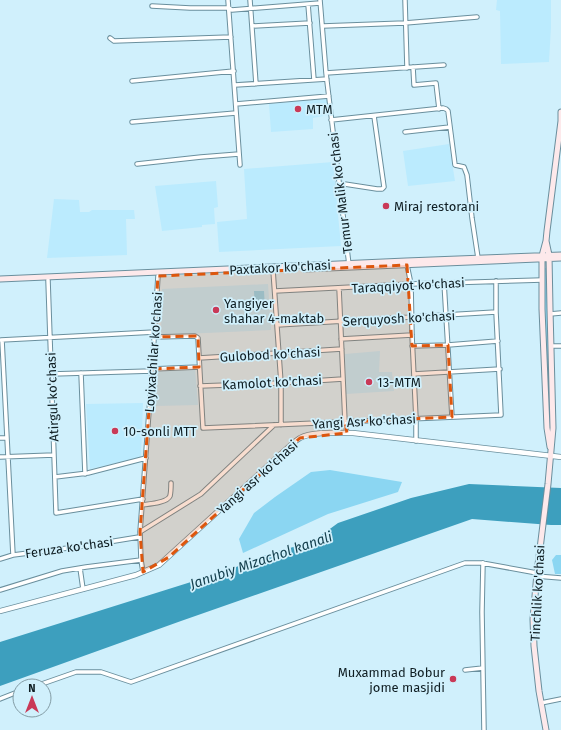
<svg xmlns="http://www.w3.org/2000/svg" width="561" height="730" font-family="'Fira Sans',sans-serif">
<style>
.built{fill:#bbebfe}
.green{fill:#8bd6f2}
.water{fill:#3d9fbe}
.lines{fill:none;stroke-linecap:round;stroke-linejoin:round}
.minor-casing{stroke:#6a8f9d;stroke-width:5.5}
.tertiary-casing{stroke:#6a8f9d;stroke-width:6}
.secondary-casing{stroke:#6a8f9d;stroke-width:7}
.minor{stroke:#fff;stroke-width:3.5}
.tertiary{stroke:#fff;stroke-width:4.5}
.secondary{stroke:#fde9eb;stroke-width:5}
.marked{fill:#dd560d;fill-opacity:0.2;stroke:#dd560d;stroke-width:3;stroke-dasharray:8 5;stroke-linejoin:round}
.poi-dot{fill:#c93957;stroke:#d0f0fc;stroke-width:1.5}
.labels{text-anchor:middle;stroke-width:3.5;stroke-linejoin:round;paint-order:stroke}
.poi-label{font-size:13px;fill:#0f1e23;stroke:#d0f0fc;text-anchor:start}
.street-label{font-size:13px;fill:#0f1e23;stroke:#d0f0fc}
.water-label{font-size:14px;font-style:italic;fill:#16414f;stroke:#d0f0fc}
</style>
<rect width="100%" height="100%" fill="#d0f0fc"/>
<path class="built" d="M497 0H551V27L549 62 501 64 500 11 496 10Z
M327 99 328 115 313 118V129L271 132 269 104Z
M449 144 455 181 408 186 403 151Z
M333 162 341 246 219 252 217 222 247 219 244 169Z
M216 181 218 207 214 208 215 224 202 225V227L162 231 155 186Z
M54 199 79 200 80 212H89L92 210H134L135 219H126L127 255 47 258Z
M268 284 271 330 161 335 162 289Z
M380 351 379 372H392L394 391 346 394 345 354Z
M195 369 198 405 155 406 158 370Z
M143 403 141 457 90 469 86 404Z"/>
<path class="green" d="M544 268H547L552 428H549Z
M254 291H264L265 309 255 310Z
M330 470 402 482 398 492 328 514 243 553 239 539 254 513 275 497 311 472Z
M556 555H561V574H555L552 560Z"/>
<path class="water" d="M469 484 561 488V525H551L472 519 181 621 0 686V642L226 571 271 553 312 542 338 523 411 498Z"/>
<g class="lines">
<g class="minor-casing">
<path id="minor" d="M228 0 240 165
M250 0 256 84
M320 0 326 73 349 265
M405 0 407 68
M308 4 314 80
M152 6 190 8H229L232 10 320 3
M252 26 310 23
M323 26 405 23 477 17
M110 38 114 41 231 37
M413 67 414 85 436 83 439 109
M326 73 444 65
M132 81 234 71
M235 85 327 79
M236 104 329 96
M331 120 443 108 446 109 448 111 455 165 464 167 467 175 472 218 478 258
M132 122 236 113
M405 132 450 127
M137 164 201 157 239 154
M338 183 377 189H382L384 187 374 116
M407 265 411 284 412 335 416 419V441
M273 270 281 383V425
M48 280 56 513 143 499
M444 282 452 417
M339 288 345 422 347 433
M275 291 411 284 542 280
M550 314 561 313
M277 325 496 312
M154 337 195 336 198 338 203 428 501 415 496 312V281
M341 339 412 335
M1 340 155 332
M2 340 13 555
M412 346 448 345 498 341
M551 346H561
M199 358 342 349
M152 369 199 367
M81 373 85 474
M52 374 152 371
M414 374 500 369
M200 386 281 383 343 379
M0 438H7
M0 457 54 455
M55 477 88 473 146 458
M142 505C149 504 167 503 170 496 171 492 171 487 171 483
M140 532 201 494 274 425
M0 559 13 555 84 546 139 537
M483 563 482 612 484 730
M80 568 83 589
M143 572 141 560 140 532 152 371 158 276
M536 576 561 578
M0 590 62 571 86 567 141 560
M465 670 483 668
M36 686 76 672H101L131 682 465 563H482L537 573
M0 699 20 691
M541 703 561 699"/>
</g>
<g class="tertiary-casing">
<path id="tertiary" d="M0 611 136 575 159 565 292 444C294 442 297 440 300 438 312 431 339 433 353 433L561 457"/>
</g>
<g class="secondary-casing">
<path id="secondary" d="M546 241 549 255 550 309 553 428 548 484 537 573 533 619 534 646 539 691 546 730
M305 269 561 258
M0 279 406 261 561 255
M550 447 547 428 542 309V256L546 241 547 231 561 121V112"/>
</g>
<use href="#minor" class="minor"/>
<use href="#tertiary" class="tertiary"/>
<use href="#secondary" class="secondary"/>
</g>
<path class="marked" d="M407 265 412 346 448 345 452 417 345 422 347 433 300 438 169 557 143 572 140 532 152 369 199 367 198 336 154 337 158 276Z"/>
<g class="poi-dot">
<circle cx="298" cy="109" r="4"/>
<circle cx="386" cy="206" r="4"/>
<circle cx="216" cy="310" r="4"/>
<circle cx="369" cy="382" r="4"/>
<circle cx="115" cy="431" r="4"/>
<circle cx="453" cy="679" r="4"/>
</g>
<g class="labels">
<g class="poi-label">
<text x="306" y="114">MTM</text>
<text x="394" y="211">Miraj restorani</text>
<text x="224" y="308">Yangiyer<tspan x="224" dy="15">shahar 4-maktab</tspan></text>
<text x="377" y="387">13-MTM</text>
<text x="123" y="436">10-sonli MTT</text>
<text x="445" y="677" text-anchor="end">Muxammad Bobur<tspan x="445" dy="15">jome masjidi</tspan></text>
</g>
<g class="street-label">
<text transform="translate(340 193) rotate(-97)" y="5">Temur Malik ko'chasi</text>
<text transform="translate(280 267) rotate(-3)" y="5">Paxtakor ko'chasi</text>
<text transform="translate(408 285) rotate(-3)" y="5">Taraqqiyot ko'chasi</text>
<text transform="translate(399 318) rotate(-3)" y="5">Serquyosh ko'chasi</text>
<text transform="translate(153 352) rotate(-86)" y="5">Loyixachilar ko'chasi</text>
<text transform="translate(270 354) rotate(-3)" y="5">Gulobod ko'chasi</text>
<text transform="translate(272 382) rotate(-3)" y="5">Kamolot ko'chasi</text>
<text transform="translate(52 397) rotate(-92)" y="5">Atirgul ko'chasi</text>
<text transform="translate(364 421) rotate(-3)" y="5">Yangi Asr ko'chasi</text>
<text transform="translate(257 477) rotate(-42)" y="5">Yangi asr ko'chasi</text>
<text transform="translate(69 547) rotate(-8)" y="5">Feruza ko'chasi</text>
<text transform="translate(537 593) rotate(-87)" y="5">Tinchlik ko'chasi</text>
</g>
<g class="water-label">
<text transform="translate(261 560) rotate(-19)" y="5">Janubiy Mizachol kanali</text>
</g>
</g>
<g transform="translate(32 698)"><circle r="19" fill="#d0f0fc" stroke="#839ca5"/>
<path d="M0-3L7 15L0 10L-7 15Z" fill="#c93957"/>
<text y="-6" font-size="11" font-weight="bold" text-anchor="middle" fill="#0f1e23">N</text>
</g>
</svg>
